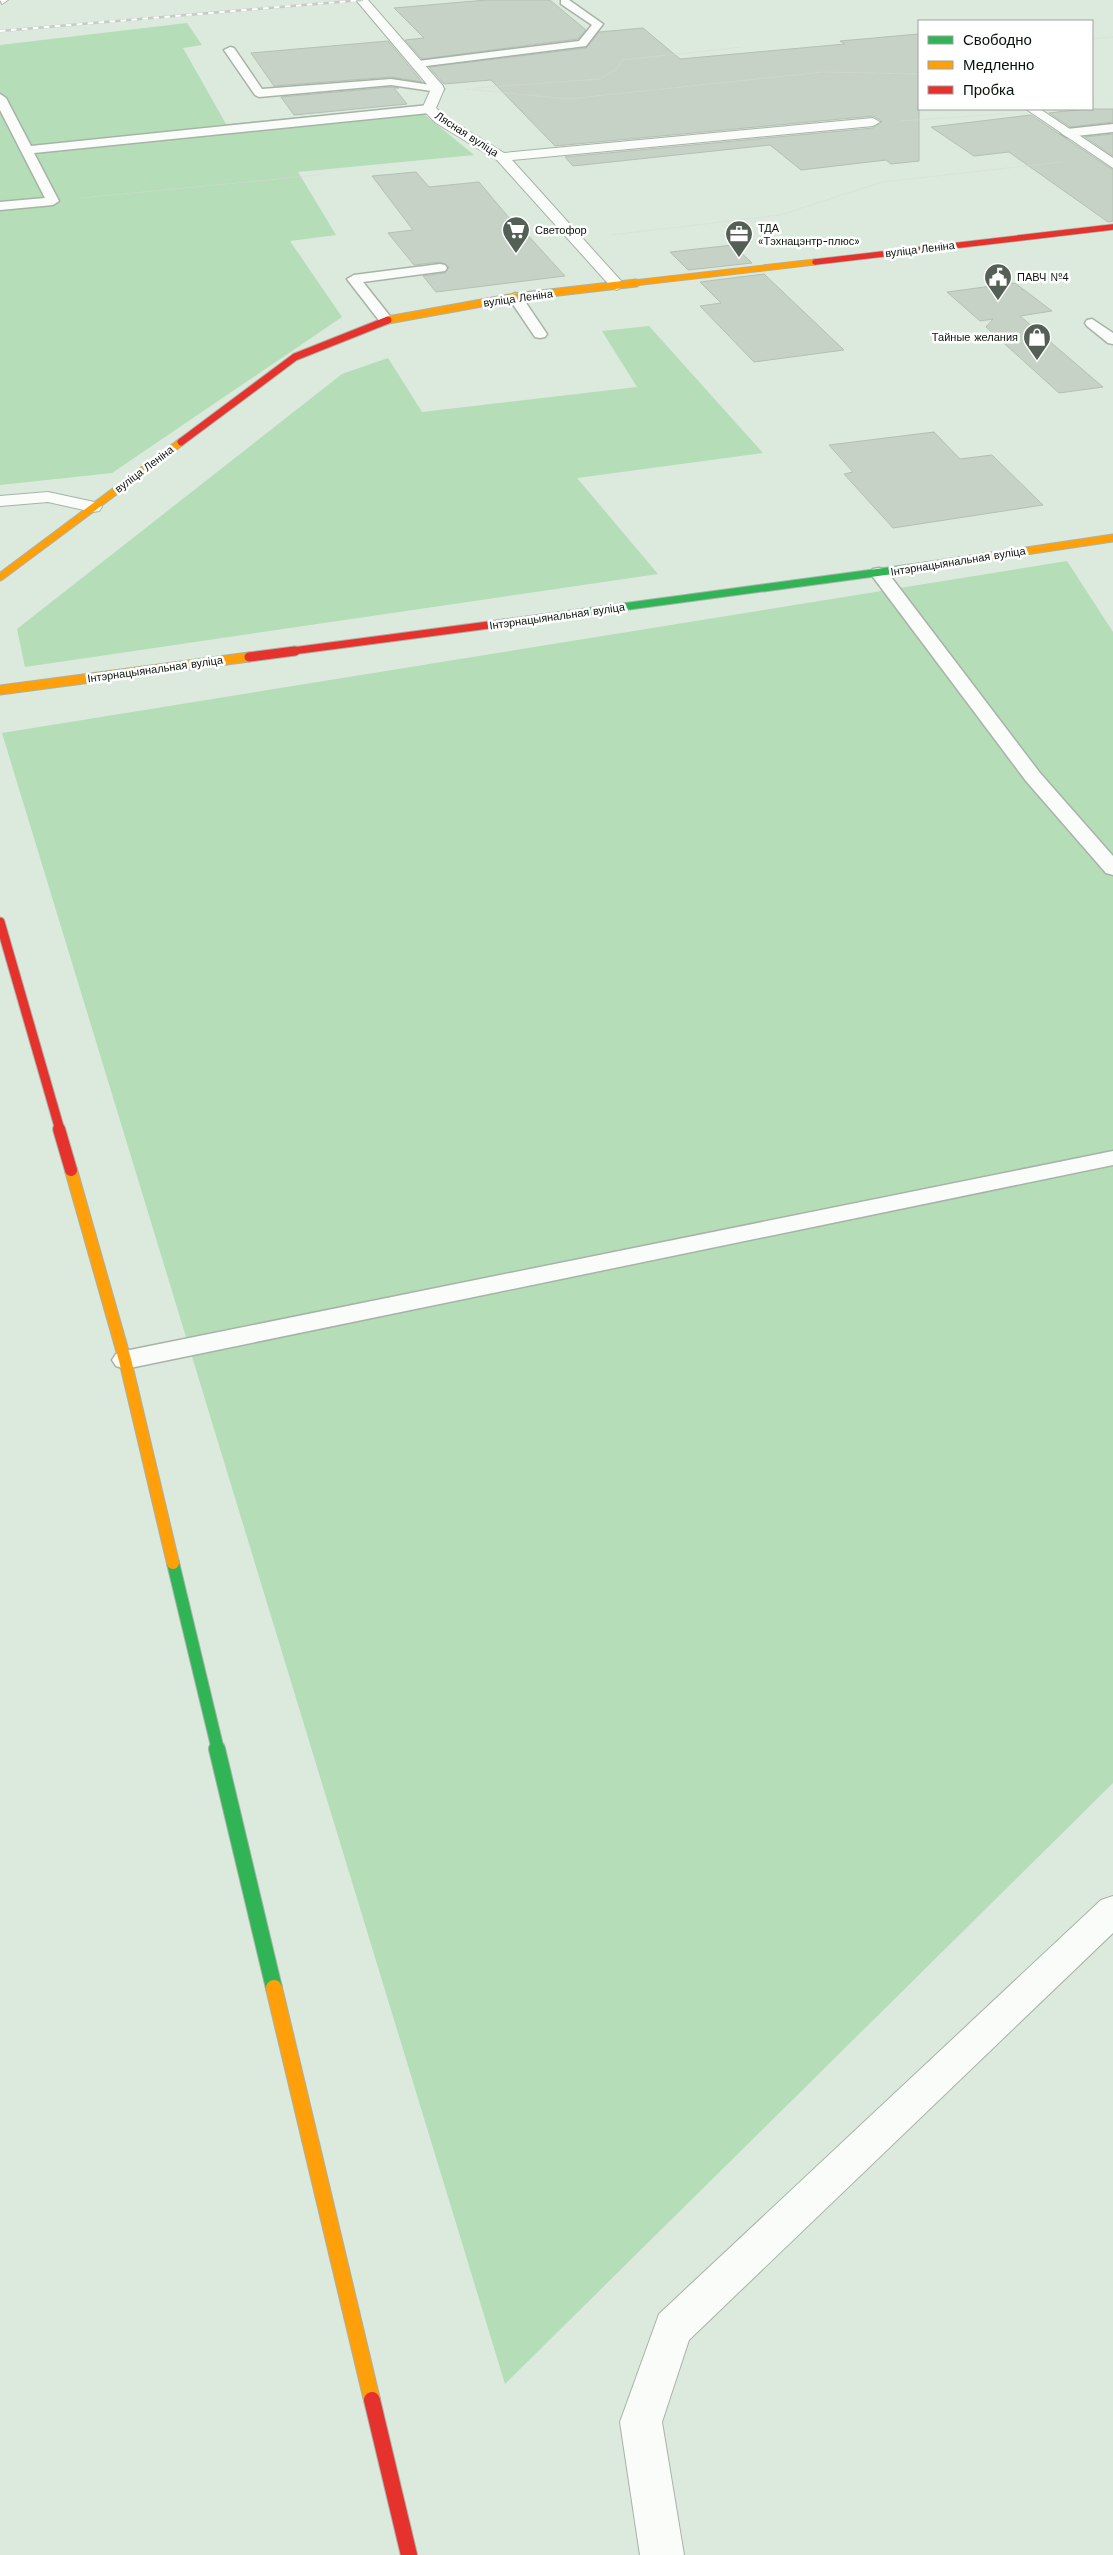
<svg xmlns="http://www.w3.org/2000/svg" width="1113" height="2555" font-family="'Work Sans',sans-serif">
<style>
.green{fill:#b4ddb8}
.building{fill:#c7d2c7;stroke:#b4c0b4}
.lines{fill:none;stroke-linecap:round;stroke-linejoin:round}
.lane-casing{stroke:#a8b3a8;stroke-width:3}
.street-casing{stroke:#a8b3a8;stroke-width:2}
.fast-far2-casing{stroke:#a8b3a8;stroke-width:9}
.fast-far1-casing{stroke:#a8b3a8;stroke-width:14}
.fast-casing{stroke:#a8b3a8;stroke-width:18}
.slow-far4-casing{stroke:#a8b3a8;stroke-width:7}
.slow-far3-casing{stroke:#a8b3a8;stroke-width:9}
.slow-far2-casing{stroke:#a8b3a8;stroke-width:11}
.slow-far1-casing{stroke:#a8b3a8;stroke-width:14}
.slow-casing{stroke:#a8b3a8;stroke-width:18}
.jam-far4-casing{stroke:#a8b3a8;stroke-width:7}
.jam-far3-casing{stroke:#a8b3a8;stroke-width:9}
.jam-far2-casing{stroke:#a8b3a8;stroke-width:11}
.jam-far1-casing{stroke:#a8b3a8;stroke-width:14}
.jam-casing{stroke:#a8b3a8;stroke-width:18}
.path{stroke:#d7dbd7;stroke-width:1;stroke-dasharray:1 1;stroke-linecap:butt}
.lane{fill:#fafcfa;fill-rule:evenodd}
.street{fill:#fafcfa;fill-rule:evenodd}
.fast-far2{stroke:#30b455;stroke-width:7}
.fast-far1{stroke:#30b455;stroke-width:12}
.fast{stroke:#30b455;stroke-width:16}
.slow-far4{stroke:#ff9f0a;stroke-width:5.5}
.slow-far3{stroke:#ff9f0a;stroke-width:7}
.slow-far2{stroke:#ff9f0a;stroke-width:9}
.slow-far1{stroke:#ff9f0a;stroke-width:12}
.slow{stroke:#ff9f0a;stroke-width:16}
.jam-far4{stroke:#e5322d;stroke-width:5.5}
.jam-far3{stroke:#e5322d;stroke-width:7}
.jam-far2{stroke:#e5322d;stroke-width:9}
.jam-far1{stroke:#e5322d;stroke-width:12}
.jam{stroke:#e5322d;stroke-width:16}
.rail-casing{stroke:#c7cbc7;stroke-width:2.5}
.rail{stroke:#fff;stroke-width:2;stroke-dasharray:5.5;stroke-linecap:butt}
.labels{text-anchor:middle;stroke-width:5;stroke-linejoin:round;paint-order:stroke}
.far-street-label{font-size:11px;fill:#0b140c;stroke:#fff}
.far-poi-label{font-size:11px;fill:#0b140c;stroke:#fff;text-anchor:start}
</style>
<rect width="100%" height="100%" fill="#dbeadc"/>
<path class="green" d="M187 23 202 45 183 48 226 124 414 106 474 155 298 172 336 235 290 241 342 317 112 473 0 485V45Z
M649 326 763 453 577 478 658 574 25 667 17 629 342 374 388 358 422 412 637 387 602 331Z
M1067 561 1113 632V1783L505 2384 2 733Z"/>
<path class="building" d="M486 0H550L586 30 578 39 422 59 405 40 424 38 394 8Z
M643 28 680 59 845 44 840 41 919 34V161L891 164 886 160 801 170 770 145 573 166 565 157 873 128 882 121 873 116 555 146 491 80 444 84 429 67 586 48 599 32Z
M388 41 422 82 391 77 274 86 251 53Z
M391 87 399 88H394L407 104 294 115 281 97Z
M1084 109H1113V122L1070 127 1049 113Z
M1031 115 1113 170V221L1108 222 1009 152 974 156 931 127Z
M1113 134V156L1085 137Z
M416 172 429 187 479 182 510 219H513L565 276 436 292 423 276 445 273 449 267 440 262 414 265 388 233 413 230 372 176Z
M733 245 752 263 688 270 670 252Z
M764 274 844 350 754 362 700 306 721 303 700 282Z
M1015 283 1052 311 1020 316 1103 387 1059 393 986 327 993 319 980 321 947 292Z
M934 432 960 459 992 455 1043 505 893 528 844 474 853 472 829 445Z"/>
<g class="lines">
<g class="lane-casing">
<path id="lane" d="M561 0H569L603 24 586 46 418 67 412 64 418 61 579 41 592 25 561 4Z
M230 47 234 48 262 89 391 79 438 86 444 89 438 92 391 85 259 97 255 95 224 50Z
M0 94 6 98 31 146 429 105 435 109 429 113 34 153 59 201 53 205 0 210V202L45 198 0 110Z
M1113 124V132L1067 137 1061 133 1067 129Z
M440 264 445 265 447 268 445 271 363 282 393 320 386 324 381 323 347 279 354 275Z
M515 293 520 294 547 334 545 337 540 338 535 337 508 297Z
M1092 319 1113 333V344L1108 343 1087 326 1085 323 1087 320Z
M879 568 885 569 1040 773 1113 856V875L1106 873 1026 781 870 573 873 569Z
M1113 1151V1165L125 1369 116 1366 112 1360 116 1354 125 1351Z"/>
</g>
<g class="street-casing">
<path id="street" d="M0 0H8L2 4Z
M356 0H368L443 86 444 89 436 108 446 117 504 153 873 118 880 122 873 126 512 160 622 282 625 285 617 290 612 288 497 160 436 123 422 109 431 89Z
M1026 109H1040L1113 158V168Z
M48 492 99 503 102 507 99 511 93 512 48 502 0 506V496Z
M1113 1896V1933L689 2340 662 2422 684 2555H640L620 2422 659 2314 1101 1900Z"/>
</g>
<g class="fast-far2-casing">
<path id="fast-far2" d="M504 623 918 567"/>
</g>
<g class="fast-far1-casing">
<path id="fast-far1" d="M173 1563 218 1750"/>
</g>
<g class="fast-casing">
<path id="fast" d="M217 1749 274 1988"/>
</g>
<g class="slow-far4-casing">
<path id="slow-far4" d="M625 284 815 262"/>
</g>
<g class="slow-far3-casing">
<path id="slow-far3" d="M388 320 515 297 636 283
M918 567 1113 538
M0 577 181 442"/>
</g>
<g class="slow-far2-casing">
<path id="slow-far2" d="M0 690 249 657"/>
</g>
<g class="slow-far1-casing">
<path id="slow-far1" d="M71 1170 125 1360 173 1563"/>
</g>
<g class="slow-casing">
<path id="slow" d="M274 1988 372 2400"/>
</g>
<g class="jam-far4-casing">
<path id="jam-far4" d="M815 262 1113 227"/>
</g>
<g class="jam-far3-casing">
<path id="jam-far3" d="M181 442 295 357 388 320
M285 652 504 623"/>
</g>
<g class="jam-far2-casing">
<path id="jam-far2" d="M249 657 295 651
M0 922 60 1130"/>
</g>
<g class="jam-far1-casing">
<path id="jam-far1" d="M59 1129 71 1170"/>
</g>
<g class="jam-casing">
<path id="jam" d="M372 2400 409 2555"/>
</g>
<path class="path" d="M1092 39 1113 37
M475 88 600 79 618 68 622 60 742 47
M466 89 568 99 823 72 919 74
M901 121 1004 114
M81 198 319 175
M611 235 780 215 882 182 1062 162"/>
<use href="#lane" class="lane"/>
<use href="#street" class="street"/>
<use href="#fast-far2" class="fast-far2"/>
<use href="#fast-far1" class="fast-far1"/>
<use href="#fast" class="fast"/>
<use href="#slow-far4" class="slow-far4"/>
<use href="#slow-far3" class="slow-far3"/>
<use href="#slow-far2" class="slow-far2"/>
<use href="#slow-far1" class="slow-far1"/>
<use href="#slow" class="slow"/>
<use href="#jam-far4" class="jam-far4"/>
<use href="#jam-far3" class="jam-far3"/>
<use href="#jam-far2" class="jam-far2"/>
<use href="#jam-far1" class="jam-far1"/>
<use href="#jam" class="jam"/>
<g class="rail-casing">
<path id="rail" d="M0 31 362 0"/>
</g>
<use href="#rail" class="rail"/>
</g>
<defs>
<g id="supermarket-pin" transform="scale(1.4375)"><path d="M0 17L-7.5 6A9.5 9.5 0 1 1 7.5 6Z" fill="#545f55" stroke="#fff"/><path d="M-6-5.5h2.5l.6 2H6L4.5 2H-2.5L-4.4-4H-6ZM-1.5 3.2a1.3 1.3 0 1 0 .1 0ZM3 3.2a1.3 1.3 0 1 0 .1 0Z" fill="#fff"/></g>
<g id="office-pin" transform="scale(1.4375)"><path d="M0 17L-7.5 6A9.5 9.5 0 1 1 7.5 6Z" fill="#545f55" stroke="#fff"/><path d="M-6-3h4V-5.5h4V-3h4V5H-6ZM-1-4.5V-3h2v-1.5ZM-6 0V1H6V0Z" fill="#fff"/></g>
<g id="civic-pin" transform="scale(1.4375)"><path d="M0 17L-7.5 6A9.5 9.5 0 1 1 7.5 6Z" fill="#545f55" stroke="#fff"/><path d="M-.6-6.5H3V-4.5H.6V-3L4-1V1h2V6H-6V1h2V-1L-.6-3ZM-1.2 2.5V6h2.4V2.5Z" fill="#fff"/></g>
<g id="shop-pin" transform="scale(1.4375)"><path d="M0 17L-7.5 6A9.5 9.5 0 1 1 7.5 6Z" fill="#545f55" stroke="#fff"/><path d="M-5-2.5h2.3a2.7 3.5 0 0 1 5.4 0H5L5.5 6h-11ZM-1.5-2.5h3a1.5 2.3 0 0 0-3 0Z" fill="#fff"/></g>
</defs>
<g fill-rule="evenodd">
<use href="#supermarket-pin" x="516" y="230"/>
<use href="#office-pin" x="739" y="234"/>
<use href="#civic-pin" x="998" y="277"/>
<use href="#shop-pin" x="1037" y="337"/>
</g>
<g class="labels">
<g class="far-street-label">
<text transform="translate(467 134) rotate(33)" y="4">Лясная вуліца</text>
<text transform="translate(920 249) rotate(-7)" y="4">вуліца Леніна</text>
<text transform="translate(518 298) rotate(-8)" y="4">вуліца Леніна</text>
<text transform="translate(144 469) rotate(-37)" y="4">вуліца Леніна</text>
<text transform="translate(958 561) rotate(-9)" y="4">Інтэрнацыянальная вуліца</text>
<text transform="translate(557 616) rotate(-8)" y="4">Інтэрнацыянальная вуліца</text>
<text transform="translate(155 669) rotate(-8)" y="4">Інтэрнацыянальная вуліца</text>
</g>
<g class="far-poi-label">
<text x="758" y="232">ТДА<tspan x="758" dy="13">«Тэхнацэнтр-плюс»</tspan></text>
<text x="535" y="234">Светофор</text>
<text x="1017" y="281">ПАВЧ №4</text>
<text x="1018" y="341" text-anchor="end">Тайные желания</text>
</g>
</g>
<rect x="918" y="20" width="175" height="90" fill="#ffffff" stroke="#9da19e"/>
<rect x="928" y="36" width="25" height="8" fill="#30b455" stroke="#9da19e"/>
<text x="963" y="45" font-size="15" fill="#0b140c">Свободно</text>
<rect x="928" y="61" width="25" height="8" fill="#ff9f0a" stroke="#9da19e"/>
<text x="963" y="70" font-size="15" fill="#0b140c">Медленно</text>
<rect x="928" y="86" width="25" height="8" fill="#e5322d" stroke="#9da19e"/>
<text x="963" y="95" font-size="15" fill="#0b140c">Пробка</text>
</svg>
